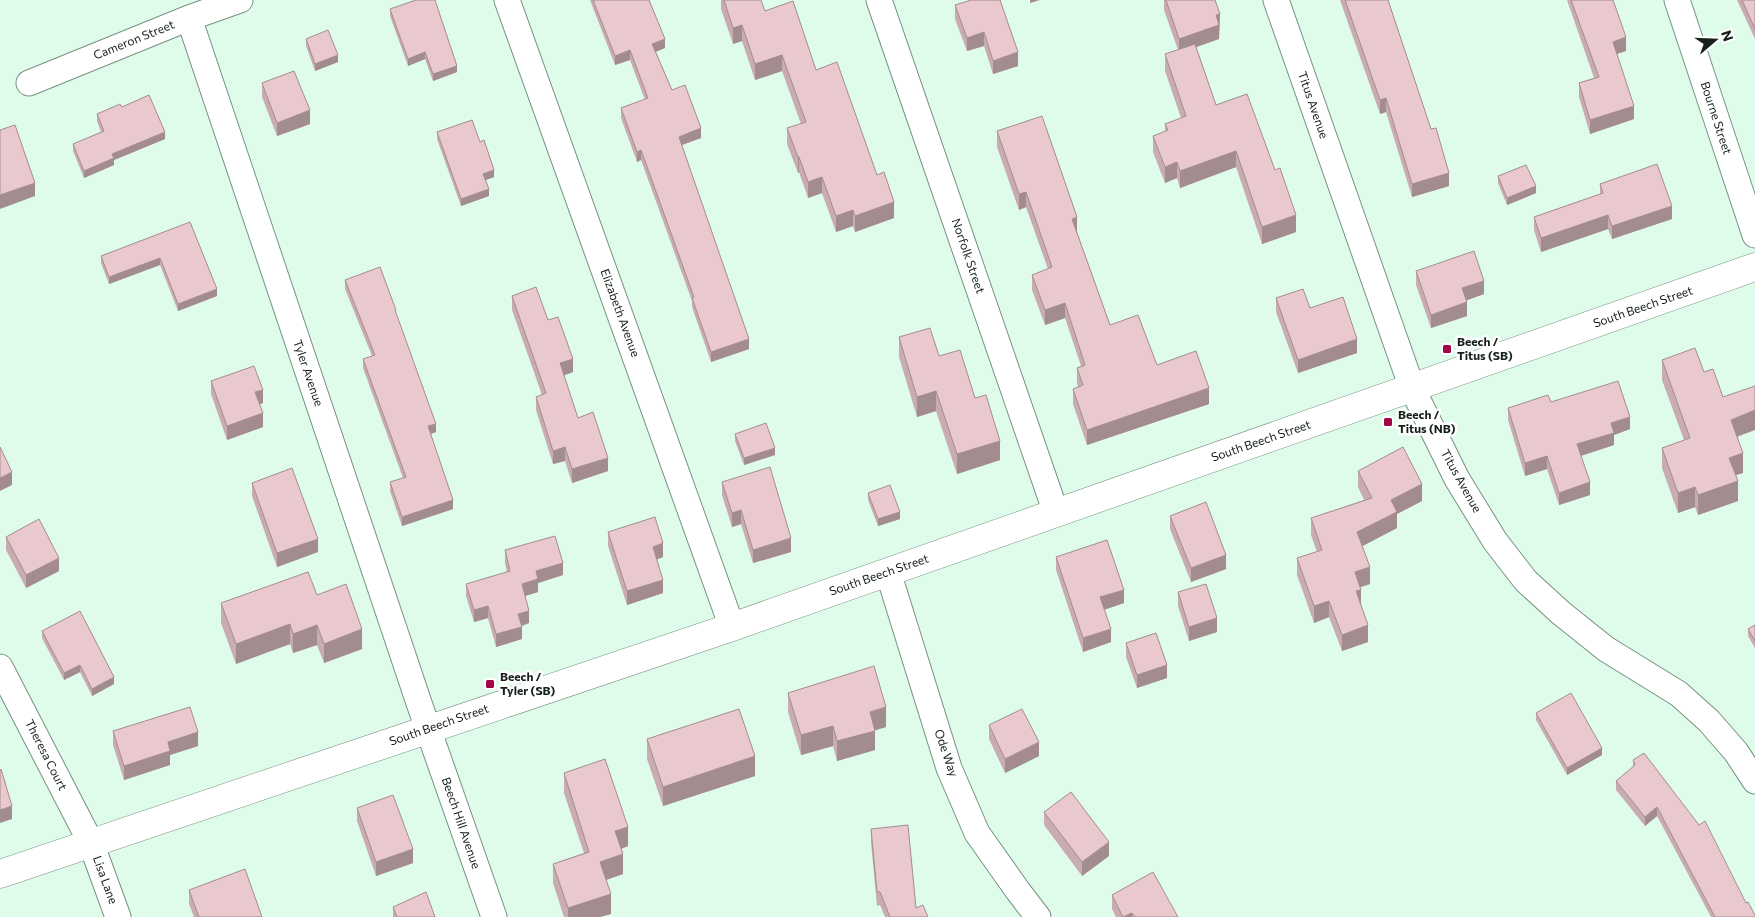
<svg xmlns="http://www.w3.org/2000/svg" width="1755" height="917" font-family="Commissioner,sans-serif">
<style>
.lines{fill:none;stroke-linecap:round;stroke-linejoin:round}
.street-casing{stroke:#779181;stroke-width:27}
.secondary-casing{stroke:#779181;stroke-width:29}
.street{stroke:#fff;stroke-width:25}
.secondary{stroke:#fff;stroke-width:28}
.wall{fill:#c8acb1}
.shaded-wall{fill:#a38c90}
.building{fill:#e9c8ce;stroke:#a38c90}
.poi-dot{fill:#a20745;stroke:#fff;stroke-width:2}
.labels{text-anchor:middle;stroke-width:5;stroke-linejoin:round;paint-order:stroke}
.street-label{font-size:12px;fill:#16201a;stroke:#fff}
.poi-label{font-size:12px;font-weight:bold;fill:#16201a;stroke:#fff;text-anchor:start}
</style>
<rect width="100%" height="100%" fill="#dffcea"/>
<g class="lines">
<g class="street-casing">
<path id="street" d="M507 0 732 627
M879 0 1056 513
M1276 0 1412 388 1457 479 1495 541 1526 581 1561 613 1606 649 1679 694 1709 721 1736 752 1755 781
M1677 0 1755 235
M189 18 419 703 494 917
M29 83 189 18 240 0
M888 572 949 768 977 833 1018 891 1038 917
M0 667 91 843 118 917"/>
</g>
<g class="secondary-casing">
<path id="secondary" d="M0 874 732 627 1755 267"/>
</g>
<use href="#street" class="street"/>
<use href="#secondary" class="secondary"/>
</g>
<path class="wall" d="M590 0H649L665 48 656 52 672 90 701 138 682 145 749 349 711 362 692 307V301L641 160 637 162 621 118V108L645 100 630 60 615 65Z
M721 0H761L765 11 816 70 877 175 894 218 855 232 853 226 836 232 822 193 808 198 799 172 798 173 787 144V128L801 124 782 71 755 80 742 41 733 44 721 9Z
M1164 0H1215L1220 14 1219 39 1196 47 1216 105 1296 232 1262 244 1236 167 1180 188 1177 178 1165 183 1153 152V136L1165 131V124L1181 118 1165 71V54L1178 50 1164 10Z
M1340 0H1388L1449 186 1412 197 1386 112 1380 114Z
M1567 0H1613L1626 51 1617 54 1634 119 1590 134 1579 97V83L1594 78Z
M1737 0H1755V39Z
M955 5 1018 66 993 74 984 46 967 51 955 19Z
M390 9 457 72 433 81 425 59 408 66 390 16Z
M306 39 338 62 315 71 306 46Z
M262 83 310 124 277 136 262 97Z
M122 107 165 139 114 160V165L84 178 73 151V144L101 132 97 121V114Z
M997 131 1077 232 1110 325 1157 365 1209 404 1087 445 1073 404V389L1078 387 1077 383V368L1081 366 1065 318 1045 325 1032 290V275L1048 269 1026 207 1019 210 997 147Z
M437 132 480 142 494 177 486 180 489 196 461 206 437 139Z
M1498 176 1536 193 1507 205 1498 183Z
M1600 184 1672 219 1612 239 1608 229 1541 252 1534 230V217L1600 194Z
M190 222 217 296 178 311 160 265 109 284 101 263V256Z
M1416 271 1484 294 1467 300V316L1431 328 1416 285Z
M345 280 396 314 436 432 430 434 453 509 402 526 390 491V482L403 478 363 368V359L372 356 345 289Z
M512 296 548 320 573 372 564 375 578 418 608 471 572 483 565 461 553 464 536 410V397L542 395 512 310Z
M1276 298 1310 308 1357 353 1298 373 1276 312Z
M899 337 939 356 975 398 1000 460 957 474 936 411 917 417 899 357Z
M1662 360 1704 372 1738 437 1743 473 1736 475 1738 501 1698 515 1695 507 1678 513 1662 468V448L1684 440 1662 380Z
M211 381 263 403 260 404 263 427 227 440 211 394Z
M1551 402 1630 429 1614 435V445L1581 456 1590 495 1559 505 1547 469 1525 476 1508 420V408Z
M735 434 775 455 744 465 735 441Z
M1358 471 1422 501 1397 514V528L1362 546 1370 584 1360 587 1361 605 1368 642 1342 651 1329 617 1314 623 1297 575V558L1317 552 1311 535V518L1364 500 1358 487Z
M722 482 791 552 753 563 741 524 732 527 722 495Z
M252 483 318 552 277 567 252 496Z
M868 493 900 519 878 526 868 500Z
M1170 516 1226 569 1191 582 1170 529Z
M608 532 663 557 657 559 663 593 627 605 608 546Z
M6 537 59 571 26 588 6 550Z
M505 550 563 575 538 583V592L525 596 529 623 522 626V639L496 647 488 618 474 622 466 596V584L507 572 505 563Z
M1056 557 1124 603 1104 610 1111 642 1083 652 1056 570Z
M1178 592 1217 632 1189 641 1178 606Z
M317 595 362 649 324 663 317 645 293 653 290 644 236 664 221 623V603Z
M1755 625V648L1748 636V629Z
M42 631 114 684 92 696 80 672 64 680 42 638Z
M1126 643 1167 678 1137 688 1126 657Z
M788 693 886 727 875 730V750L837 761 833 746 801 755 788 712Z
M1536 713 1602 755 1567 775 1536 720Z
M989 725 1039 756 1005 773 989 739Z
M113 731 198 746 170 755V765L124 780 113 745Z
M647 739 755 776 663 806 647 759Z
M1633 760 1746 903 1755 917H1711L1657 816 1645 826 1616 790V781L1633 768Z
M564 773 628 846 621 849 623 874 606 880 611 914 600 917H564L553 883V864L584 853 564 793Z
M357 808 413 863 376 876 357 821Z
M1044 812 1109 856 1082 876 1044 825Z
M871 829 916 908 928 917H885L880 905 877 906 871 842Z
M189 890 262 917H194L189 904Z
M1112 895 1178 917H1116L1112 909Z
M393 907 435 917H393Z"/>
<path class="shaded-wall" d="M1030 0H1040L1030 3Z
M1220 14 1219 39 1179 53V39L1216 15Z
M742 25V41L733 44V28Z
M984 32V46L967 51V38Z
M1626 37V51L1613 55V42Z
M665 39V48L652 53V44Z
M630 50V60L615 65V56Z
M425 52V59L408 66V59Z
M1018 52V66L993 74V61Z
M338 55V62L315 71V64Z
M782 55V71L755 80V64Z
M457 66V72L433 81V74Z
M1386 98V112L1380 114V100Z
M1634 106V119L1590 134V120Z
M310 110V124L277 136V123Z
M701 128V138L679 146V137Z
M165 132V139L114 160V165L84 178V171L112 154Z
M641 150V160L637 162V152Z
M1236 151V167L1180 188V171Z
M798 157H799V172L798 173Z
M1177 162V178L1165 183V167Z
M494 170V177L483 181V174Z
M1449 173V186L1412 197V184Z
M822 177V193L808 198V182Z
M35 183V196L0 209V195Z
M1536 186V193L1507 205V198Z
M489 189V196L461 206V199Z
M1026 192V207L1019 210V194Z
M894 202V218L855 232V216Z
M1672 206V219L1612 239V226Z
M853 210V226L836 232V216Z
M1296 215V232L1262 244V227Z
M1608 215V229L1541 252V238Z
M1077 217V232L1072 234V219Z
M160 258V265L109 284V277Z
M1484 281V294L1462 302V288Z
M217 289V296L178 311V304Z
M1467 302V316L1431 328V315Z
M1065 303V318L1045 325V310Z
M749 339V349L711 362V352Z
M1357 339V353L1298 373V360Z
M573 359V372L560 377V363Z
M1209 388V404L1087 445V430Z
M263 390V403L255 406V392Z
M936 391V411L917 417V397Z
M1755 410V430L1731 439V420Z
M263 413V427L227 440V426Z
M1630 417V429L1614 435V445L1577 457V444L1611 423Z
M436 424V432L428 435V426Z
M1000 441V460L957 474V454Z
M565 447V461L553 464V451Z
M775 448V455L744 465V458Z
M1743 453V473L1729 477V458Z
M1547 456V469L1525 476V463Z
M608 458V471L572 483V469Z
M12 472V485L0 491V478Z
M1738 481V501L1698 515V495Z
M1590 482V495L1559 505V493Z
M1422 484V501L1397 514V528L1357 549V532L1391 500Z
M1695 487V507L1678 513V493Z
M453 500V509L402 526V517Z
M741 510V524L732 527V513Z
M900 512V519L878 526V519Z
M791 538V552L753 563V550Z
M318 539V552L277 567V553Z
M663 543V557L653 561V547Z
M1226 555V569L1191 582V568Z
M59 558V571L26 588V575Z
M563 563V575L538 583V592L522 597V584L536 571Z
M1370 567V584L1355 589V572Z
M663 580V593L627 605V591Z
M1124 590V603L1100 611V597Z
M1361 590V606L1356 591Z
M1329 601V617L1314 623V606Z
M488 606V618L474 622V610Z
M529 611V623L518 627V614Z
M1217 618V632L1189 641V627Z
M290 624V644L236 664V644Z
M317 625V645L293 653V634Z
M1368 625V642L1342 651V635Z
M522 627V639L496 647V634Z
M362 629V649L324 663V644Z
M1111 629V642L1083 652V638Z
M80 665V672L64 680V673Z
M1167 665V678L1137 688V675Z
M114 677V684L92 696V689Z
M886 707V727L870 732V712Z
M833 726V746L801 755V735Z
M875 731V750L837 761V741Z
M198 732V746L170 755V765L124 780V766L168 742Z
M1039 742V756L1005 773V759Z
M1602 748V755L1567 775V768Z
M755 756V776L663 806V787Z
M12 806V819L0 823V810Z
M1657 807V816L1645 826V817Z
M628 827V846L615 851V831Z
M1109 842V856L1082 876V862Z
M413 849V863L376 876V862Z
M623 854V874L600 882V862Z
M611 894V914L600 917H568V908Z
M1132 913V917H1124Z"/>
<path class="building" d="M416 0H435L457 66 433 74 425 52 408 59 390 9Z
M593 0H649L665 39 652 44 672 90 685 85 701 128 679 137 749 339 711 352 692 298 694 297 641 150 637 152 621 108 648 98 630 50 615 56Z
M724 0H761L765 11 793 1 816 70 837 62 877 175 884 172 894 202 855 216 853 210 836 216 822 177 808 182 799 157H798L787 128 806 122 782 55 755 64 742 25 733 28Z
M971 0H1000L1018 52 993 61 984 32 967 38 955 5Z
M1166 0H1215L1220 14 1216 15 1219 25 1179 39Z
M1345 0H1388L1431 129 1436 128 1449 173 1412 184 1386 98 1380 100Z
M1571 0H1613L1626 37 1613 42 1634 106 1590 120 1579 83 1599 77Z
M1742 0H1755V29Z
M328 30 338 55 315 64 306 39Z
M1195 44 1216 105 1247 94 1275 170 1280 168 1296 215 1262 227 1236 151 1180 171 1177 162 1165 167 1153 136 1168 130 1165 124 1186 116 1165 54Z
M294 71 310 110 277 123 262 83Z
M149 95 165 132 112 154 114 158 84 171 73 144 104 131 97 114 120 104 122 107Z
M1042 116 1077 217 1072 219 1110 325 1138 315 1157 365 1196 351 1209 388 1087 430 1073 389 1083 385 1077 368 1085 365 1065 303 1045 310 1032 275 1052 267 1026 192 1019 194 997 131Z
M472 120 480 142 484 140 494 170 483 174 489 189 461 199 437 132Z
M15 125 35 183 0 195V130Z
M1657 164 1672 206 1612 226 1608 215 1541 238 1534 217 1603 193 1600 184Z
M1526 165 1536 186 1507 198 1498 176Z
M190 222 217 289 178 304 160 258 109 277 101 256Z
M1474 251 1484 281 1462 288 1467 302 1431 315 1416 271Z
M380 267 396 310H395L436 424 428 426 453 500 402 517 390 482 406 477 363 359 375 355 345 280Z
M536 287 548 320 558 317 573 359 560 363 578 418 593 412 608 458 572 469 565 447 553 451 536 397 546 393 512 296Z
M1303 289 1310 308 1343 297 1357 339 1298 360 1276 298Z
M930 328 939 356 960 350 975 398 986 395 1000 441 957 454 936 391 917 397 899 337Z
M1695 348 1704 372 1713 369 1723 397 1755 386V410L1731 420 1743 453 1729 458 1738 481 1698 495 1695 487 1678 493 1662 448 1690 438 1662 360Z
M254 366 263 390 255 392 263 413 227 426 211 381Z
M1618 381 1630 417 1611 423 1614 433 1577 444 1590 482 1559 493 1547 456 1525 463 1508 408 1548 395 1551 402Z
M766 423 775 448 744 458 735 434Z
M0 447 12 472 0 478Z
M1403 447 1422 484 1391 500 1397 512 1357 532 1370 567 1355 572 1361 590 1356 591 1368 625 1342 635 1329 601 1314 606 1297 558 1322 550 1311 518 1372 498 1358 471Z
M770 467 791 538 753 550 741 510 732 513 722 482Z
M292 468 318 539 277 553 252 483Z
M890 485 900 512 878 519 868 493Z
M1206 502 1226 555 1191 568 1170 516Z
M655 517 663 543 653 547 663 580 627 591 608 532Z
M39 519 59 558 26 575 6 537Z
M555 536 563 563 536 571 538 579 522 584 529 611 518 614 522 627 496 634 488 606 474 610 466 584 510 571 505 550Z
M1107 540 1124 590 1100 597 1111 629 1083 638 1056 557Z
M308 572 317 595 346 584 362 629 324 644 317 625 293 634 290 624 236 644 221 603Z
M1206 584 1217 618 1189 627 1178 592Z
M80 611 114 677 92 689 80 665 64 673 42 631Z
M1755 625V641L1748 629Z
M1156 633 1167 665 1137 675 1126 643Z
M874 666 886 707 870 712 875 731 837 741 833 726 801 735 788 693Z
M1571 693 1602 748 1567 768 1536 713Z
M190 707 198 732 168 742 170 751 124 766 113 731Z
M739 709 755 756 663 787 647 739Z
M1022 709 1039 742 1005 759 989 725Z
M1644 753 1699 825 1705 821 1746 903 1748 902 1755 915V917H1715L1657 807 1645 817 1616 781 1635 765 1633 760Z
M605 759 628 827 615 831 623 854 600 862 611 894 568 908 553 864 589 852 564 773Z
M1 769 12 806 0 810V770Z
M1071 792 1109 842 1082 862 1044 812Z
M393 795 413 849 376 862 357 808Z
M908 825 916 908 923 905 928 917H890L880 892H877L871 829Z
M245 869 262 917H199L189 890Z
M1153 872 1178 917H1135L1132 913 1123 917 1112 895Z
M426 892 435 917H397L393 907Z"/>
<g class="poi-dot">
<rect x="1442" y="344" width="10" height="10" rx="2.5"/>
<rect x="1383" y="417" width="10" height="10" rx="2.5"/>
<rect x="485" y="679" width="10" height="10" rx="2.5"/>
</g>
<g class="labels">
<g class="street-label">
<text transform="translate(134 40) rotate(-22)" y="4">Cameron Street</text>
<text transform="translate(1313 105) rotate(71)" y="4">Titus Avenue</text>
<text transform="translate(1716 118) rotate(72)" y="4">Bourne Street</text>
<text transform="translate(968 256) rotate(71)" y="4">Norfolk Street</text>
<text transform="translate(1643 307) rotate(-19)" y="4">South Beech Street</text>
<text transform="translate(620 313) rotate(70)" y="4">Elizabeth Avenue</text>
<text transform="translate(308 373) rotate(71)" y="4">Tyler Avenue</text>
<text transform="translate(1261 441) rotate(-19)" y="4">South Beech Street</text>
<text transform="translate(1461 481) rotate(61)" y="4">Titus Avenue</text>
<text transform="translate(879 575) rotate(-19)" y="4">South Beech Street</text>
<text transform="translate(439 725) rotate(-19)" y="4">South Beech Street</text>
<text transform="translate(946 753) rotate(71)" y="4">Ode Way</text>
<text transform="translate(46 755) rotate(63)" y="4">Theresa Court</text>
<text transform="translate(461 823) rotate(71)" y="4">Beech Hill Avenue</text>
<text transform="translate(105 880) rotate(70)" y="4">Lisa Lane</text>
</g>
<g class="poi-label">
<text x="1457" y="346">Beech /<tspan x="1457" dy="14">Titus (SB)</tspan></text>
<text x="1398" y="419">Beech /<tspan x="1398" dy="14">Titus (NB)</tspan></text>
<text x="500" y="681">Beech /<tspan x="500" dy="14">Tyler (SB)</tspan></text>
</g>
</g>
<g transform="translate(1715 40) rotate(71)" stroke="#ffffff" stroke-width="4" paint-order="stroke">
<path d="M0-4L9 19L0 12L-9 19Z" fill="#16201a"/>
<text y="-8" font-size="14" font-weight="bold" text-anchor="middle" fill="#16201a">N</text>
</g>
</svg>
